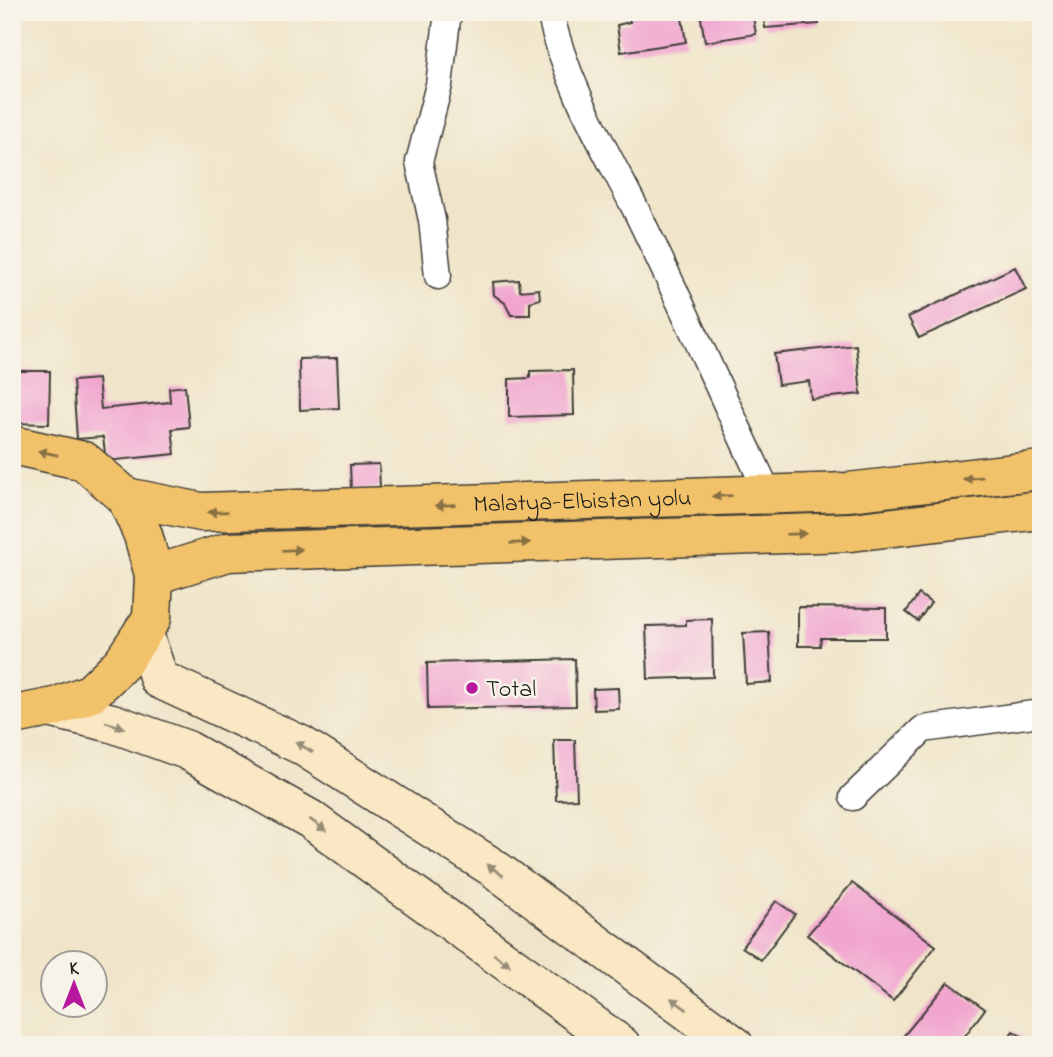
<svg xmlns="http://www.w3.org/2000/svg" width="1053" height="1057" font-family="'Indie Flower',sans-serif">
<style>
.building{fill:#f1a5cf}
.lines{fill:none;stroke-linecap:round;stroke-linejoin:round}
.minor-casing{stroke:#3c3a36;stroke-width:29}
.secondary-casing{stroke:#3c3a36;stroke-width:41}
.primary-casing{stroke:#3c3a36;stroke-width:41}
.minor{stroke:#fff;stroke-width:26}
.secondary{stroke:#fae7c3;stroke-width:38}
.primary{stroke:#f2c26a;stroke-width:38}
.oneway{fill:#876f43}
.oneway2{fill:#968c78}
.poi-dot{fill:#b5179e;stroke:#f7f3e8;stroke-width:2.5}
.labels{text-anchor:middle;stroke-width:5;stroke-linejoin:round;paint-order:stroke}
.street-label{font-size:24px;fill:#1c1c1c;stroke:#f7f3e8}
.poi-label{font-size:24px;fill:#1c1c1c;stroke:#f7f3e8;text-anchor:start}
</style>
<rect width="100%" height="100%" fill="#f7f3e8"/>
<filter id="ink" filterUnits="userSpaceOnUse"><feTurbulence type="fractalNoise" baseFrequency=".0143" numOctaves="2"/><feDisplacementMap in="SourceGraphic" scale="14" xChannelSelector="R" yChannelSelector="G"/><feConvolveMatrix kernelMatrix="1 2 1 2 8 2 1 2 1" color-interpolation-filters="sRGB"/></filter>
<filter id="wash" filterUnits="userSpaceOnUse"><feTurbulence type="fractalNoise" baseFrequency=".00686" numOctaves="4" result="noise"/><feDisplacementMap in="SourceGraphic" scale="28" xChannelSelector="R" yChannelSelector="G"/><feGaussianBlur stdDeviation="1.57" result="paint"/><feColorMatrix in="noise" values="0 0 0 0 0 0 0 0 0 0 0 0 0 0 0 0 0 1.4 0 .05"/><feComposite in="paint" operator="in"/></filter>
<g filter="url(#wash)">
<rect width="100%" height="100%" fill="#f0e5c9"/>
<g id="blocks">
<path class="building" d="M628 12H681L686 42 621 52 617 25 630 22Z
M700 12H752L756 34 705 42Z
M764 12H818L819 24 765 28Z
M1015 267 1026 289 919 338 908 317Z
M519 280 520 291 539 289 540 299 530 302V315H511L505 303 494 295 493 282Z
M856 345 861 394 811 399 809 381 778 385 774 354Z
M337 358 339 408 300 410 299 359Z
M573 370 574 415 509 417V379L530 378V371Z
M12 371H50L49 424 12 423Z
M98 379 101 409 170 402 169 388 185 386 189 427 172 429 175 454 106 461 103 437 77 439 73 381Z
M379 464 380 488 351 489 350 465Z
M919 594 931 603 918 621 906 612Z
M798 607 886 608V638H821L820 646H798Z
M712 619 713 677 648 679 646 626 686 625V620Z
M769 632 772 682 746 684 743 633Z
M575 659 576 706 428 709 427 663Z
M618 688 619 709 594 710 593 689Z
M554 740H575L577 799 556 800Z
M852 883 936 946 893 1001 807 935Z
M776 901 795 914 761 960 742 947Z
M948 982 985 1009 958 1045H896Z
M1013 1031 1036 1045H1003Z"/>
</g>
</g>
<g filter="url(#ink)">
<use href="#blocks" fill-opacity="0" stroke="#3c3a36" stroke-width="2"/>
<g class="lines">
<g class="minor-casing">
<path id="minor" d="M550 12C565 81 602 144 634 206 681 301 723 399 769 495
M438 276 432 220 419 162 439 85 448 12
M853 797 923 729 1041 713"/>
</g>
<g class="secondary-casing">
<path id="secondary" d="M143 631 159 679 301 745 492 867 734 1045
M49 708 112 723 187 750 310 819 621 1045"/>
</g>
<g class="primary-casing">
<g id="primary">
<path d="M12 445 84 461 126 497 143 535 154 575 152 618 122 663 91 693 55 707 19 714 12 713"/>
<path id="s1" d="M126 497 201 512 848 492 1041 470"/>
<path d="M154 575 228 552 851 532 1041 510"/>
</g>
</g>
<use href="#minor" class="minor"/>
<use href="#secondary" class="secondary"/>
<use href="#primary" class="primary"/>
</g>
<defs><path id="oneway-solid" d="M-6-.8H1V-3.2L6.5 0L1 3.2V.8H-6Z" transform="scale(1.75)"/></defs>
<g class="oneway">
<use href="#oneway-solid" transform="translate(48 453) rotate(-167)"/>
<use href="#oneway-solid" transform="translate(973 478) rotate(174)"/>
<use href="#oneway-solid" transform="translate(722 496) rotate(178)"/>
<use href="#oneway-solid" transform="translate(445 505) rotate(178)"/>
<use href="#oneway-solid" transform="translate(218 512) rotate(178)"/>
<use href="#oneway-solid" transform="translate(796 534) rotate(-2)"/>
<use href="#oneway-solid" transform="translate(520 543) rotate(-2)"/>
<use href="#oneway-solid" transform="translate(292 550) rotate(-2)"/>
</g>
<g class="oneway2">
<use href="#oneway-solid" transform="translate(115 725) rotate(17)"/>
<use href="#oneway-solid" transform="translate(304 747) rotate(-150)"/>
<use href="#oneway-solid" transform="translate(318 825) rotate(36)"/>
<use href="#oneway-solid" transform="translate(495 870) rotate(-145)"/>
<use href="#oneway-solid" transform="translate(502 960) rotate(36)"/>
<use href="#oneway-solid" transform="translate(679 1004) rotate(-144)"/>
</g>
</g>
<circle class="poi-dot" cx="472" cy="688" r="7"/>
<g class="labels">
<g class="street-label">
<text dy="8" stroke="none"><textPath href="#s1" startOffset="458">Malatya-Elbistan yolu</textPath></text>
</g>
<g class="poi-label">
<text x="486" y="696">Total</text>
</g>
</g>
<rect width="1053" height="1057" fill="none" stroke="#f7f3e8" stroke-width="42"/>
<g transform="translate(74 984)"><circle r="33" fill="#f7f3e8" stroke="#9f9d96" stroke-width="2"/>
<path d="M0-5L12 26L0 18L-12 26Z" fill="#b5179e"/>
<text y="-10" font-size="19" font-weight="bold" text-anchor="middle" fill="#1c1c1c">K</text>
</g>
</svg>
